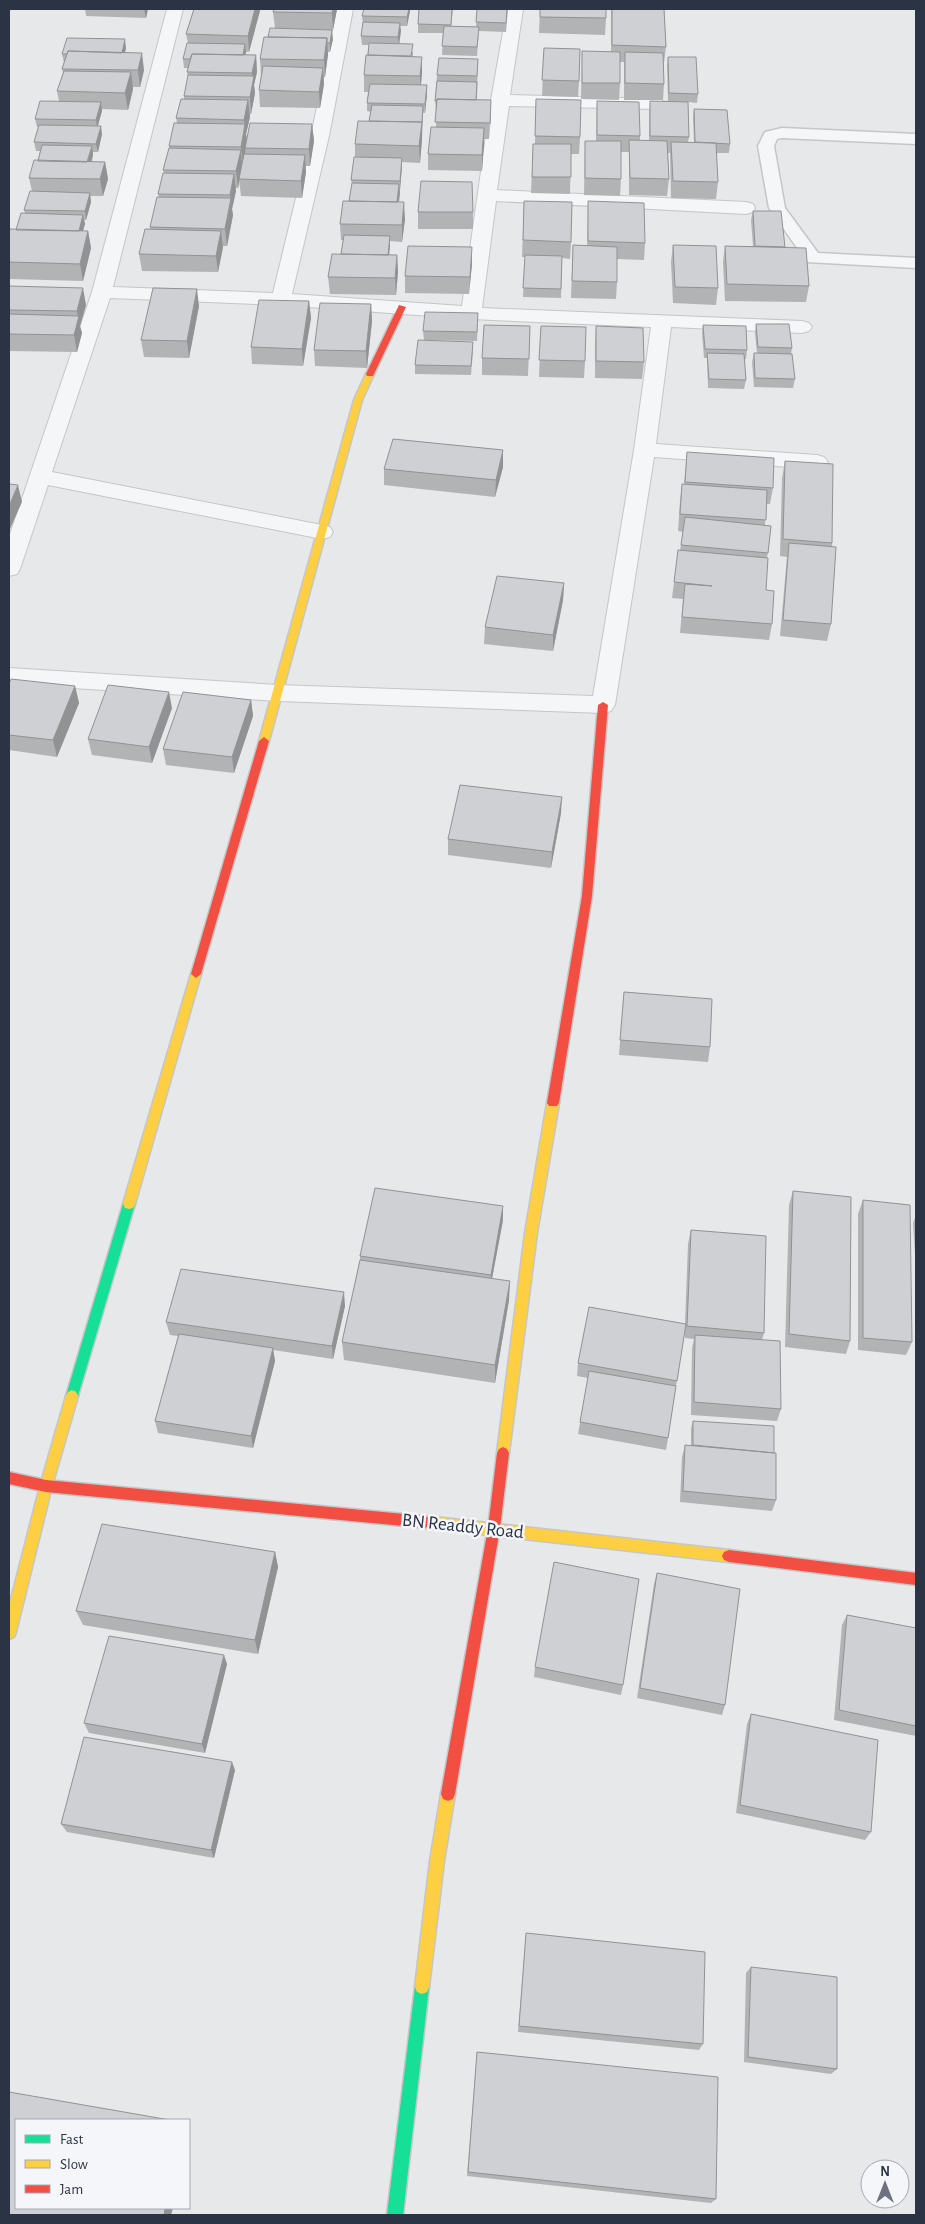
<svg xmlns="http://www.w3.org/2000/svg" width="925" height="2224" font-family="'Alegreya Sans',sans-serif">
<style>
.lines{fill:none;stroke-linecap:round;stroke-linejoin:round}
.lane-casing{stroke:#c4c6c8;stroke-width:3}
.street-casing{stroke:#c4c6c8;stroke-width:2}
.fast-casing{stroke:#c4c6c8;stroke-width:3}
.slow-casing{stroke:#c4c6c8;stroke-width:3}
.jam-casing{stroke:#c4c6c8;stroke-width:3}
.lane{fill:#f5f6f7;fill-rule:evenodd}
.street{fill:#f5f6f7;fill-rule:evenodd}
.fast{fill:#16e098;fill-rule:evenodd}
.slow{fill:#ffcf43;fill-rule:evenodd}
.jam{fill:#f24e42;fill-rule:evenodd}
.wall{fill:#b1b3b5}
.shaded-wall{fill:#909294}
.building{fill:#ced0d3;stroke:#909294}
.labels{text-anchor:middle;stroke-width:5;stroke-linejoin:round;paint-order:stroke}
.street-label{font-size:19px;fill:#2b3445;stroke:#f4f6f9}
</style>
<rect width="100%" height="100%" fill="#e6e8ea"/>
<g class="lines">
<g class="lane-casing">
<path id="lane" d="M782 128 916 134V144L782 138 777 139 774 146 785 208 818 253 916 258V268L807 262 769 208 758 146 765 132Z"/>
</g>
<g class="street-casing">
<path id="street" d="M167 9H183L113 287 273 293 311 136 337 9H353L329 136 292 294 462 306 491 100 507 9H523L510 95 656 99 662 100 665 104 662 108 656 109 509 106 497 190 746 202 753 204 755 208 753 212 746 214 496 201 482 308 802 321 809 323 812 327 809 331 802 333 671 327 656 444 817 455 824 457 828 462 824 467 817 469 654 457 615 705 611 711 603 713 278 701 9 684V668L278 685 593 696 634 450 651 327 471 319 281 305 110 298 52 472 322 525 330 527 333 532 330 537 322 539 48 485 20 569 17 574 9 576V537L92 292Z"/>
</g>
<g class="fast-casing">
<path id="fast" d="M129 1199 133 1200 135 1204 78 1396 76 1400 72 1402 68 1400 66 1396 123 1204 125 1200Z
M422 1980 427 1982 429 1987 403 2215H387L415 1987 417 1982Z"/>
</g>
<g class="slow-casing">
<path id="slow" d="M370 371 374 374 362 400 269 741 264 745 259 741 354 400 366 374Z
M196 970 201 974 135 1204 133 1208 129 1209 125 1208 123 1204 191 974Z
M553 1098 557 1100 559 1103 537 1233 509 1453 507 1457 503 1459 499 1457 497 1453 525 1233 547 1103 549 1100Z
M72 1390 76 1392 78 1396 52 1486 16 1632 14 1637 9 1639V1607L40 1486 66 1396 68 1392Z
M425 1516 729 1550 734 1552 736 1556 734 1560 729 1562 425 1528 420 1526 419 1522 420 1518Z
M448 1787 453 1789 455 1794 444 1861 429 1987 427 1992 422 1994 417 1992 415 1987 430 1861 441 1794 443 1789Z"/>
</g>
<g class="jam-casing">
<path id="jam" d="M399 305 406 307 374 374 373 376H367L366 374Z
M603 702 608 705 592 896 559 1103 557 1106H549L547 1103 582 896 598 705Z
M264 737 269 741 201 974 196 978 191 974 259 741Z
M503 1447 507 1449 509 1453 500 1528 455 1794 453 1799 448 1801 443 1799 441 1794 488 1528 497 1453 499 1449Z
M9 1472 46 1480 425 1516 430 1518 431 1522 430 1526 425 1528 46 1492 9 1484Z
M729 1550 916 1573V1585L729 1562 724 1560 722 1556 724 1552Z"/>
</g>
<use href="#lane" class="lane"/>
<use href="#street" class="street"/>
<use href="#fast" class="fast"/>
<use href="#slow" class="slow"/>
<use href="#jam" class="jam"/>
</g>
<path class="wall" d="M85 9H148L146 18 86 16Z
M194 9H260L249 52H246V55H256L257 72 254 85 255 93 251 114H250V117L246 134 247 140 312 124 314 141 310 166H305L306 172 302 198 241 196 239 180 238 188H235L236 191 232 209 233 215 227 246H222L218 272 142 271 139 254 150 229V227L159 197 158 194 164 173 163 170 169 148V146L177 123 176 118 184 99V96L188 77 187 72 188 68H184L183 59 188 43 186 34Z
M274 9H337L333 30 290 29 333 39 330 52H328L325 77H324V84L320 108 260 107 259 90 261 76 260 59 268 37 275 28 273 12Z
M419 9H453L451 26 476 27 477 9H508L506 32 479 31 477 56 442 55 443 33H418V24Z
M540 9 606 18 605 35 539 33Z
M611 9H664L666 47 664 63V84L663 100H624V62H620V83L619 100 581 99 582 51 611 52Z
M410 11 407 26H400L399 43 413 52V56L422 73 421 85H427V94L425 113H423L422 127V139L420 163 402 162 399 202 405 219 402 242 390 241 389 255H397L398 272 396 295 330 294 328 277 341 254 343 240H341L340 224 349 201 352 184 351 180 355 157V144L369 121 371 112 367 111V103L368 92H364V75L369 45H362L361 36 363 24 362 16Z
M126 48 125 53 144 70 140 87H133V89L128 110 102 109V111L98 126 102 134 98 152H93V155L92 162H105L108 179 103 196H90L91 202 86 220H84L85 224 83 231H88L91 248 83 281 9 279V233L16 229 25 213 24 210 32 191 29 178 38 161 40 151H36L34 142 39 127H37L35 119 59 101 57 91 63 73 62 69 64 63 62 54Z
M544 48 579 81 578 97 542 96Z
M668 57 698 94 697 103 688 102 689 137 688 142H694L693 118 694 109 730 144 729 153H716L718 182 716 199 671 198 670 153H668L669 179 667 196 629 195V152H621V179L620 196 584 195 585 141H596L597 101 640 136V140H649V117L650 101H668L667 65Z
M478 59 477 100H491L489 139H484L482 171 428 170V154L436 127V110L435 101 437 75Z
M536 99 580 137 579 154H571L570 194 531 193 533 144H535Z
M524 201 571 242 570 259 562 258 561 298 523 297 525 257H522Z
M588 201 645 243 644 260 617 259V282L616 299 571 298 573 245 587 246Z
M753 211 785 247 809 286 806 302 725 301 723 262 725 246H753L751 220Z
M418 212H473V229H418Z
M673 245 718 288 716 305 673 303 671 262Z
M472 264 469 294 405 293V276Z
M9 286 86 305 80 326 82 333 77 352 9 351Z
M309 301 311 318 303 366 252 364 251 347Z
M371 304 372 321 367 368 315 366 314 350Z
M199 306 189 358 144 357 141 340Z
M478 313 477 341 424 340 423 331Z
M756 324 792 348 791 354 795 379 793 388 754 387 752 362 754 353H757L755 333Z
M703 325 747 350 746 359H744L746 380 744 389 708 388 707 358H704L702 333Z
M530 326 528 376 482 375V358Z
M541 326 585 361 584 378 539 377Z
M596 326 644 362 642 379 595 378V343Z
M473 351 471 375 415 374V365Z
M687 452 773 488 770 504H766L765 525 771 526 767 558 766 590 772 624 769 640 680 633 683 599 672 598 678 550 680 551 683 532 678 531 680 501 682 484H684Z
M785 461 832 543V547L831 624 827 641 780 636 787 557 780 556 782 478Z
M503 467 495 497 384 485V469Z
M564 583 563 600 553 651 484 644 485 627Z
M9 684 75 686 79 703 57 757 9 750Z
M251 700 253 716 234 773 166 765 163 749Z
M172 708 152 763 92 755 88 739Z
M561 813 551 868 448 855V839Z
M624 992 710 1047 708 1062 619 1055Z
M793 1191 850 1341 846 1354 785 1347 789 1205Z
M863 1200 912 1342 906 1355 858 1350V1214Z
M503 1206V1220L492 1279 509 1300 495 1383 344 1360 342 1342 360 1260V1256Z
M916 1215V1271L913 1223Z
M691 1230 764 1333 762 1340 781 1409 777 1421 691 1415 692 1348 694 1339 685 1338V1327L668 1438 666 1450 578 1434 588 1378 577 1376 578 1363 685 1324 688 1244Z
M345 1306 333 1359 273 1350 275 1361 253 1448 158 1433 155 1421 178 1336 170 1335 166 1322Z
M693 1421 774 1453 776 1500 772 1511 680 1502 682 1457 685 1445H691V1428Z
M275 1552 278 1567 258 1654 83 1625 76 1611Z
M657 1573 725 1705 722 1715 637 1698 654 1584Z
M847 1615 916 1628V1736L834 1720 842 1625Z
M227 1664 205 1753 89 1733 84 1723Z
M535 1667 623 1685 621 1695 534 1677Z
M751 1714 871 1832 865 1840 736 1813 747 1724Z
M235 1770 214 1858 67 1832 61 1824Z
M526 1933 703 2044 699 2050 518 2032Z
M751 1967 837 2069 831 2074 744 2062 746 1973Z
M477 2052 716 2199 711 2203 467 2176Z"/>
<path class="shaded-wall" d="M144 9H148L146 18Z
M255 9H260V11L249 52 248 36Z
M333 9H337L333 30 332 13Z
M409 9H410V11L407 26V17Z
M400 23 401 31 399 46 398 37Z
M332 30 333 39 330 52V43Z
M327 38 328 55 325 77 324 60Z
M125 39 126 48 122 64 121 55Z
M245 44 246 53 243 69 242 60Z
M142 53 144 70 140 87 138 70Z
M256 55 257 72 254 85 255 93 251 114 250 97 253 81 252 73Z
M422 57V73L420 93V76Z
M323 68 324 84 320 108 319 92Z
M131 72 133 89 128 110 125 93Z
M427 85V94L425 113V104Z
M248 100 250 117 246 134 247 141 243 164 241 147 245 126 244 120Z
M491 100V117L489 139 490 123Z
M101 102 102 111 97 128 96 120Z
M423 106 422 139 420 163 419 146Z
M312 124 314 141 310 166 309 149Z
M101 126 102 134 98 152 96 144Z
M484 128V145L482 171V155Z
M92 146 93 155 88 172 87 164Z
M241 150 242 166 238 188 236 171Z
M305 155 306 172 302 198 301 181Z
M402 158V167L400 190V181Z
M105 162 108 179 103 196 100 179Z
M234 174 236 191 232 209 233 215 227 246 225 229 231 201 230 195Z
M399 184 400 193 397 215V206Z
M90 193 91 202 86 220 85 211Z
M404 202 405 219 402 242V225Z
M83 215 85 224 79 243 78 234Z
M88 231 91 248 83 281 80 264Z
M221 231 223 248 218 272 216 256Z
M390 236V245L388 268 387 259Z
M472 247V264L469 294 470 277Z
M397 255 398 272 396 295 395 278Z
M83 288 86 305 80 326 82 333 77 352 74 335 78 319 77 311Z
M197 289 199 306 189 358 187 341Z
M309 301 311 318 303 366 302 349Z
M371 304 372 321 367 368 366 351Z
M503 450V467L495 497 496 480Z
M18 485 22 502 10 529 9 526V506Z
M564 583 563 600 553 651V635Z
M75 686 79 703 57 757 53 740Z
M169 692 172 708 152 763 149 747Z
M251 700 253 716 234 773 232 757Z
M562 797 561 813 551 868 552 852Z
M503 1206V1220L490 1289 491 1275Z
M510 1281 509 1300 495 1383V1365Z
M344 1292 345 1306 333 1359 332 1346Z
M273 1348 275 1361 253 1448 251 1436Z
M275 1552 278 1567 258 1654 255 1640Z
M224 1655 227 1664 205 1753 202 1744Z
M232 1762 235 1770 214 1858 211 1850Z
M165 2208H173L171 2215H164Z"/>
<path class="building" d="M194 9H255L248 36 186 34Z
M274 9H333L332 13 273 12Z
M364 9H409L407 17 362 16Z
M419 9H452L451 25 418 24Z
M477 9H507L506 23 476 22Z
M540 9H606V18L540 17Z
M612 9H664L666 47 612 45Z
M363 22 400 23 398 37 361 36Z
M444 26 479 27 477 47 442 46Z
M270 28 332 30 330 43H327V38L268 37Z
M264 37 327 38 324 60 260 59Z
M67 38 125 39 122 53 68 51 67 54H62Z
M187 43 245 44 243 55 192 54 190 59H183Z
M369 43 413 44 411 56 368 55Z
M544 48 580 49 579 81 542 80Z
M68 51 142 53 138 70 62 69Z
M582 51 620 52V83H582Z
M625 52 663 53 664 84 625 83Z
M192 54 256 55 252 73 187 72Z
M366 55 422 57 420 76 364 75Z
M668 57H696L698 94 669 93Z
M439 58 478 59 477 76 437 75Z
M263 66 323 68 319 92 259 90Z
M64 71 131 72 125 93 57 91Z
M188 75 254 76 250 97 184 96Z
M437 81 477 82 476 100 437 99V101H435Z
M370 84 427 85 425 104 367 103Z
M181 99 248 100 244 120 176 118Z
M437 99 491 100 490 123 435 122Z
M536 99 581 100 580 137 535 136Z
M40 101 101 102 96 120 35 119Z
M597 101 639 102 640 136 597 135Z
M650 101 688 102 689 137 650 136Z
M372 105 423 106 422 122 369 121Z
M694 109 727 110 730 144 695 142Z
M358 121 422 122 419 146 355 144Z
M174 123 245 124 241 147 169 146Z
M250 123 312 124 309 149 245 148Z
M39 125 101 126 96 144 34 142Z
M431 127 484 128 482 155 428 154Z
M629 140 667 141 669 179 630 178Z
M585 141H621V179L585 178Z
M671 142 716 143 718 182 673 181Z
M533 144H571V177H532Z
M42 145 92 146 87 162 38 161Z
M169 148 241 150 236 171 163 170Z
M244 154 305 155 301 181 239 179Z
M354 157 402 158 400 181 351 180Z
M34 160 105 162 100 179 29 178Z
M163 173 234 174 230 195 158 194Z
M421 181 472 182 473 212H418Z
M352 183 399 184 397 202 349 201Z
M30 191 90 193 85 211 24 210Z
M157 197 231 198 225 229 150 227Z
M343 201 404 202 402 225 340 224Z
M524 201 572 202 571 242 523 240Z
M588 201 644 203 645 243 588 241Z
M753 211H781L785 247 755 246Z
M21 213 83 215 79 231 16 230Z
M10 229 88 231 80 264 9 262V233Z
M145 229 221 231 216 256 139 254Z
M344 235 390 236 388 255 341 254Z
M573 245 617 247V282L572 281Z
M673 245 716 246 718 288 675 287Z
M408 246 472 247 470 277 405 276Z
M725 246 806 248 809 286 727 284Z
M332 254 397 255 395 278 328 277Z
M525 255 562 256 561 289 523 288Z
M9 286 83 288 77 311 9 310Z
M153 288 197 289 187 341 141 340Z
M259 300 309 301 302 349 251 347Z
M320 303 371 304 366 351 314 350Z
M425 312 478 313 477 332 423 331Z
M9 314 79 316 74 335 9 334Z
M756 324H789L792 348 758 347Z
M484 325 530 326 529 359 482 358Z
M703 325 746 326 747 350 705 349Z
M541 326 586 327 585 361 539 360Z
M596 326 643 328 644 362 596 361Z
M418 340 473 342 471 366 415 365Z
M707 353 744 354 746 380 709 379Z
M754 353 792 354 795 379 755 378Z
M393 439 503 450 496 480 384 469Z
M687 452 774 458 773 488 685 482Z
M785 461 833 464 832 543 783 539Z
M9 484 18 485 9 506Z
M682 484 767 490 766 520 680 514Z
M685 517 771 526 768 553 681 545Z
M789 543 836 547 831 624 783 620Z
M678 550 768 558 766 590 774 591 772 624 682 617 685 584 712 586 674 582Z
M497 576 564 583 553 635 485 627Z
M11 679 75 686 53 740 9 735V684Z
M108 685 169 692 149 747 88 739Z
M183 692 251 700 232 757 163 749Z
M460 785 562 797 552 852 448 839Z
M624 992 712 999 710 1047 620 1040Z
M375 1188 503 1206 491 1275 360 1256Z
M793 1191 851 1197 850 1341 789 1334Z
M863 1200 910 1205 912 1342 863 1338Z
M691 1230 766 1236 764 1333 687 1326Z
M360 1260 510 1281 495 1365 342 1342Z
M181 1269 344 1292 332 1346 166 1322Z
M589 1307 686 1324 677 1381 578 1363Z
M179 1334 273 1348 251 1436 155 1421Z
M695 1335 780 1341 781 1409 694 1402Z
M589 1371 676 1386 668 1438 580 1422Z
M693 1421 774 1426V1453L693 1445Z
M685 1445 776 1453V1500L683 1491Z
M102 1524 275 1552 255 1640 76 1611Z
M554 1562 639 1579 623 1685 535 1667Z
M657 1573 740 1589 725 1705 640 1688Z
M847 1615 916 1628V1726L839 1710Z
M109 1636 224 1655 202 1744 84 1723Z
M751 1714 878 1740 871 1832 740 1805Z
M84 1737 232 1762 211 1850 61 1824Z
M526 1933 705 1952 703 2044 519 2026Z
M751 1967 837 1977V2069L748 2057Z
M477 2052 718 2077 716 2199 468 2172Z
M9 2092 170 2120H16V2208H165L164 2215H9Z"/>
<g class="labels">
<g class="street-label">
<text transform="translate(463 1525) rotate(6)" y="7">BN Readdy Road</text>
</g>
</g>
<rect width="925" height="2224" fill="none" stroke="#2b3445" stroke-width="20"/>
<rect x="15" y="2119" width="175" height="90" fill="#f4f6f9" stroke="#a4a8b1"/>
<rect x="25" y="2135" width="25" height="8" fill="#16e098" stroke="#a4a8b1"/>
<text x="60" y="2144" font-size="15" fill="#2b3445">Fast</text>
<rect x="25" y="2160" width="25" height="8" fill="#ffcf43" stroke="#a4a8b1"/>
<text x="60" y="2169" font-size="15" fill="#2b3445">Slow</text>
<rect x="25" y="2185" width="25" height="8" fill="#f24e42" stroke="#a4a8b1"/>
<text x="60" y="2194" font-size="15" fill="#2b3445">Jam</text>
<g transform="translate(885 2184)"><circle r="24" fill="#f4f6f9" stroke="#a4a8b1"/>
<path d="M0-4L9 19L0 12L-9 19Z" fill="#6c737f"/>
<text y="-8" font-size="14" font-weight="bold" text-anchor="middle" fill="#2b3445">N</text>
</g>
</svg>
